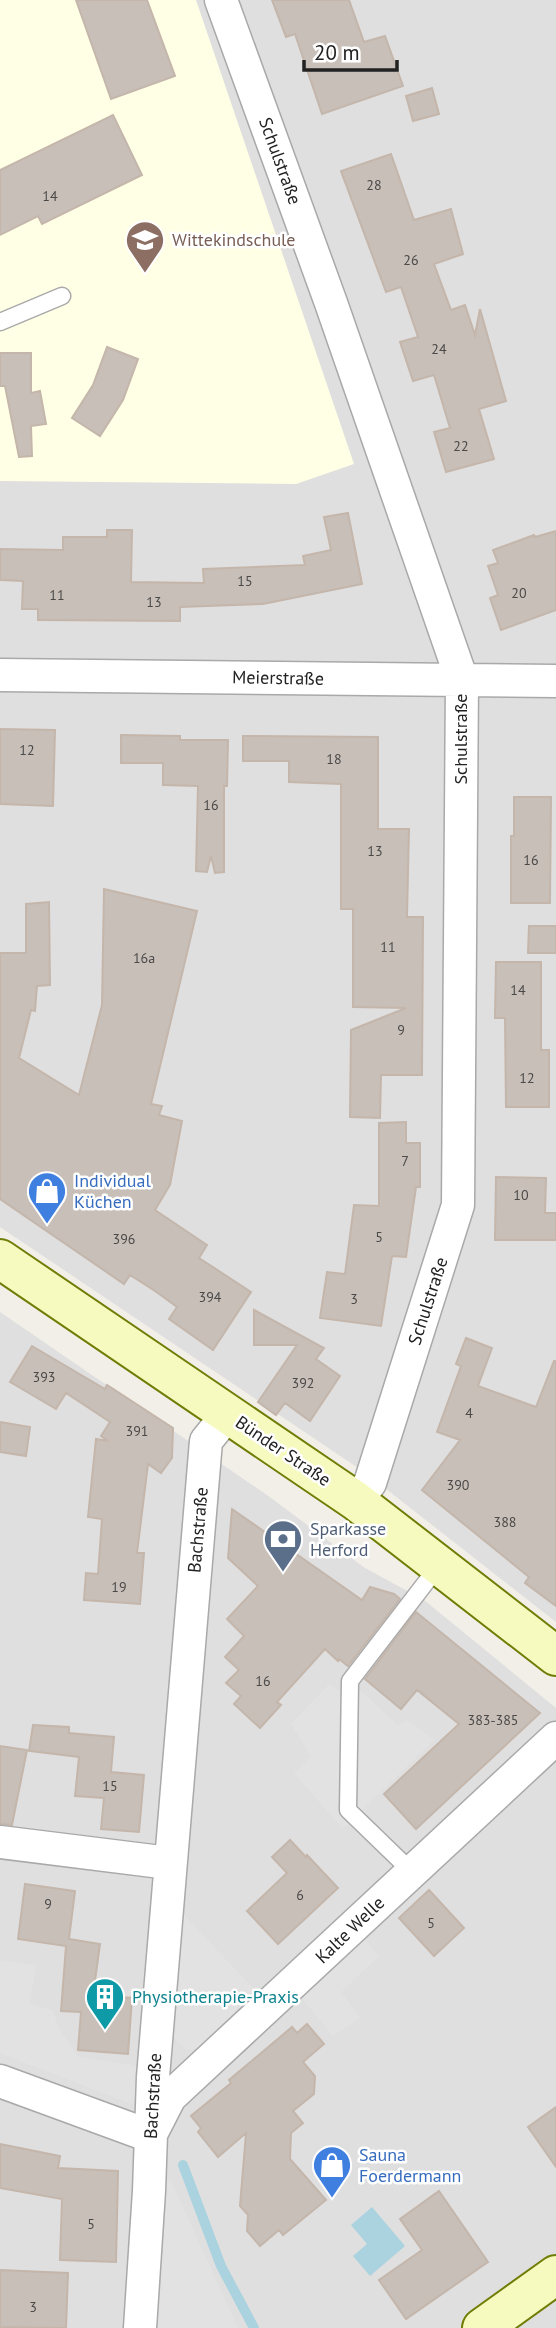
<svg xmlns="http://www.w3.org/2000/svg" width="556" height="2328" font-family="'PT Sans',sans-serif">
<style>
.residential{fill:#e0dfdf}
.education{fill:#ffffe5}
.parking{fill:#e2e2e2}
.water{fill:#aad3df}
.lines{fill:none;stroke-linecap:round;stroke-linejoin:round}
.stream{stroke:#aad3df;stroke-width:10}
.building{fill:#c7bfb8;stroke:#c4b6ab;stroke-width:2}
.service-casing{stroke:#a9a9a9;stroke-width:19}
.minor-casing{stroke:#a9a9a9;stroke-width:35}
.secondary-casing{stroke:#707d05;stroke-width:42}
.service{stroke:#fff;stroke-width:16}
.minor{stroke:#fff;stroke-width:32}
.secondary{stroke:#f7fabf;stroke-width:38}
.labels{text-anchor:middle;stroke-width:5;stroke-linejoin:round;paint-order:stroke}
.number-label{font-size:14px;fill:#4b4948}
.street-label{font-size:18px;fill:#222;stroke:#fff}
.education-label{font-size:18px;fill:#785e54;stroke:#fff;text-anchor:start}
.shop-label{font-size:18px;fill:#366cbe;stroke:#fff;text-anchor:start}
.service-label{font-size:18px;fill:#4e5e75;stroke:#fff;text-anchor:start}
.culture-label{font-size:18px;fill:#0d838f;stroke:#fff;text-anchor:start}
</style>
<rect width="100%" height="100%" fill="#f2efe9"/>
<path class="residential" d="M0 0H556V1622L367 1474 0 1227Z
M0 1312 267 1495 365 1568 424 1600 556 1708V2328H0Z"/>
<path class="education" d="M0 0H196L354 464 296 484 0 481Z"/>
<path class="parking" d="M350 1681 398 1725 407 1720 434 1740 343 1829 294 1773 311 1756 291 1724 329 1684 339 1691Z
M177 1908 263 1998 199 2051 186 2049 177 2042 171 2033Z
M362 1936 379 1956 341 1992 360 2018 333 2036 299 1995Z
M0 1960 36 1965 30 2004 52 2010 59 2028 78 2057 140 2066 134 2105 0 2053Z
M170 2179 238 2328H149L158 2193Z"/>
<path class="water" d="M372 2207 405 2246 370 2276 353 2256 367 2244 351 2225Z"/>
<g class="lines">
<path class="stream" d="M183 2165 221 2266 254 2328"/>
</g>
<path class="building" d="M76 0H147L175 76 111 99Z
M272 0H349L364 42 385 36 403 86 322 114 295 34 286 37Z
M432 88 439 114 413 121 406 96Z
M113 115 142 175 42 224 38 216 0 235V170Z
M391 154 414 220 451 209 463 254 434 264 451 310 465 305 475 335 480 309 506 401 479 409 494 459 446 472 434 432 450 428 434 375 413 381 400 342 418 337 401 287 386 292 341 171Z
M107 347 138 359 123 400 100 436 72 418 93 385Z
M0 353H31V393L40 391 46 424 31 426 32 456 19 457 5 386H0Z
M348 513 362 584 263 604 180 607V621L38 620V609H22L23 581 0 580V549L63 550V537H107V530H132L131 582 204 583 203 569 305 565 303 556 331 550 324 517Z
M556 531V610L501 630 490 598 498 595 488 566 498 563 493 550 534 535 535 537Z
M0 729 55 730 53 806 0 804Z
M121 735 180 736V740H228L227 786H224V872L215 873 211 856 207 872 196 871 198 786 163 785V763H121Z
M243 736 378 737V829H409L407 917H423L422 1075H381L380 1118 350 1117 351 1030 406 1008 353 1007V909H341V784L289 782V761H243Z
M514 797H551L550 903H511V836H514Z
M104 889 197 911 151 1104 162 1106 159 1115 182 1121 170 1185 155 1210 207 1245 199 1258 251 1292 213 1350 169 1319 177 1307 155 1291 130 1275 124 1284 0 1199V953H26V904L49 902 50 985 37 986 35 1011 31 1010 19 1058 79 1095 102 1005Z
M529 926H556V953H528Z
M496 962H541V1050H549V1107H506L505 1018H495Z
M406 1122V1143H420V1187H416L406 1257 392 1256 381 1326 320 1318 327 1272 345 1274 354 1205 379 1206V1123Z
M496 1177 546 1178 545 1213H556V1240H495Z
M254 1310 324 1348 316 1359 340 1376 310 1421 285 1403 276 1415 258 1402 297 1345H254Z
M466 1338 492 1348 478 1386 536 1407 554 1361H556V1606L525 1583 529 1577 422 1490 460 1440 437 1432 461 1366 456 1364Z
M32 1346 105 1389 107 1385 173 1428 172 1458 161 1473 148 1464 137 1553H144L140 1604 84 1600 86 1573 98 1574 102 1519 88 1517 96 1439 108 1441 101 1436 110 1422 66 1393 56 1409 10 1382Z
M0 1422 30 1427 26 1456 0 1452Z
M232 1509 362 1600 370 1587 394 1594 400 1599 348 1666 339 1659 338 1661 325 1649 277 1702 281 1705 260 1728 234 1704 241 1696 226 1683 239 1670 225 1657 244 1636 227 1619 258 1586 228 1558Z
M416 1612 540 1713 416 1829 384 1794 459 1724 417 1690 401 1709 365 1679Z
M33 1725 69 1727V1733L114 1737 111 1772 144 1775 139 1832 101 1829 104 1798 75 1796 79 1757 29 1751Z
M0 1746 27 1750 12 1825 0 1824Z
M290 1840 306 1857 307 1855 338 1888 278 1944 247 1911 287 1873 272 1857Z
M25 1884 75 1891 69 1939 100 1944 93 1995 132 1998 128 2054 78 2050 81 2012 61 2011 66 1946 18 1939Z
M429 1890 464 1928 434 1956 399 1918Z
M307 2024 324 2044 303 2062 315 2076 314 2094 293 2111 303 2123 291 2133 290 2159 326 2200 283 2235 279 2230 260 2246 247 2231 248 2215 240 2206 246 2133 218 2157 198 2132 201 2128 191 2116 231 2083 229 2080 292 2027 297 2033Z
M556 2107V2167L528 2127Z
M0 2144 60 2156 58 2168 118 2171 116 2262 60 2260 62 2199 0 2188Z
M439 2191 488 2262 406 2319 379 2280 422 2250 400 2219Z
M0 2270 68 2273 66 2328 0 2327Z"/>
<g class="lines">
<g class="service-casing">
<path id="service" d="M0 322 62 296
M411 1871 348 1810 350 1681 440 1564"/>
</g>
<g class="minor-casing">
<path id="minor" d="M221 0 331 303 462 680 458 1205 370 1483 356 1501
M0 675 556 681
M0 1842 169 1863
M0 2081 150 2136 170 2097 556 1738
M140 2328 149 2191 153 2077 206 1441 228 1414"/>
</g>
<g class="secondary-casing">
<path id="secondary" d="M0 1259 356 1501 556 1656
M482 2328 556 2275"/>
</g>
<use href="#service" class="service"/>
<use href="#minor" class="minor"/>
<use href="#secondary" class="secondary"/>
</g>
<defs>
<g id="school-pin" transform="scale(2.0125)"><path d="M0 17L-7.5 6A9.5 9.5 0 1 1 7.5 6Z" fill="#8d6e63" stroke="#fff"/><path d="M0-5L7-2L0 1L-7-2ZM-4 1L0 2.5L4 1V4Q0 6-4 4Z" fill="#fff"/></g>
<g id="shop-pin" transform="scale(2.0125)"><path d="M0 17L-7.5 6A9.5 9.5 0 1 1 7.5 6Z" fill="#3f7fe0" stroke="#fff"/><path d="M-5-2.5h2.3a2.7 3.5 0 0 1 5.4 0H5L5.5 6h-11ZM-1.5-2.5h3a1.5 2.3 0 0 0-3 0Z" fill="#fff"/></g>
<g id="bank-pin" transform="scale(2.0125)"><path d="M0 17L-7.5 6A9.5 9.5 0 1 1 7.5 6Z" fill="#5c6f8a" stroke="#fff"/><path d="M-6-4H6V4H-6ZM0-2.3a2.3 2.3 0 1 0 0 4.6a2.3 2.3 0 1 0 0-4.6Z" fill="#fff"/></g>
<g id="building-pin" transform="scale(2.0125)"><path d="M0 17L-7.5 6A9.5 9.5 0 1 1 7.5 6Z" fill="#0f9aa8" stroke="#fff"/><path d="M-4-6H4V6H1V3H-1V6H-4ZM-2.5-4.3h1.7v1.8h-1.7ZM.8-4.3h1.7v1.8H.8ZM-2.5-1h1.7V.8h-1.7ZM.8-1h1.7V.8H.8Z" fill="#fff"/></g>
</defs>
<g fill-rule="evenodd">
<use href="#school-pin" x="145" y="240"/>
<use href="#shop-pin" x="47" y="1191"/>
<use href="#bank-pin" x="283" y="1539"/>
<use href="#building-pin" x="105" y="1997"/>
<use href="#shop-pin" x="332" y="2165"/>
</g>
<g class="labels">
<g class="number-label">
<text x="374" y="190">28</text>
<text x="50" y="201">14</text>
<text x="411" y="265">26</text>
<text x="439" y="354">24</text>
<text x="461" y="451">22</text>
<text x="245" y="586">15</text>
<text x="519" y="598">20</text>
<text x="57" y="600">11</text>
<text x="154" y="607">13</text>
<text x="27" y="755">12</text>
<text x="334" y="764">18</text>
<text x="211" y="810">16</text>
<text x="375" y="856">13</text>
<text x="531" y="865">16</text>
<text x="388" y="952">11</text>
<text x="144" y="963">16a</text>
<text x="518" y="995">14</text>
<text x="401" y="1035">9</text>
<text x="527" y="1083">12</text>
<text x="405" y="1166">7</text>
<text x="521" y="1200">10</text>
<text x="379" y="1242">5</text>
<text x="124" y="1244">396</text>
<text x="210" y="1302">394</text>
<text x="354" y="1304">3</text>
<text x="44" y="1382">393</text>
<text x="303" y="1388">392</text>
<text x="469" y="1418">4</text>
<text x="137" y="1436">391</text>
<text x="458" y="1490">390</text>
<text x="505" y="1527">388</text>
<text x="119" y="1592">19</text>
<text x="263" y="1686">16</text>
<text x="493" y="1725">383-385</text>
<text x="110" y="1791">15</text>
<text x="300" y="1900">6</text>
<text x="48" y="1909">9</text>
<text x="431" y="1928">5</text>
<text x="91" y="2229">5</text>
<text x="33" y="2312">3</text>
</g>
<g class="street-label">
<text transform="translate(280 161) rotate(70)" y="6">Schulstraße</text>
<text transform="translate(278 678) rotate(1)" y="6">Meierstraße</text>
<text transform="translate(461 739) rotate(-90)" y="6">Schulstraße</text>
<text transform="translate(428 1301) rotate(-72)" y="6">Schulstraße</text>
<text transform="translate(283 1451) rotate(34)" y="6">Bünder Straße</text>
<text transform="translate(198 1530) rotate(-85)" y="6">Bachstraße</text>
<text transform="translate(350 1930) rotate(-44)" y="6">Kalte Welle</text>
<text transform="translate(153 2096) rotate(-87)" y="6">Bachstraße</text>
</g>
<g class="education-label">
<text x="172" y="246">Wittekindschule</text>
</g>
<g class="shop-label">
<text x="74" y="1187">Individual<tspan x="74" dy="21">Küchen</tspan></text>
<text x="359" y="2161">Sauna<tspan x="359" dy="21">Foerdermann</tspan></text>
</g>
<g class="service-label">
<text x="310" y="1535">Sparkasse<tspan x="310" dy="21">Herford</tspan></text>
</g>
<g class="culture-label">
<text x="132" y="2003">Physiotherapie-Praxis</text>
</g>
</g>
<path d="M304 60v10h93v-10" fill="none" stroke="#222222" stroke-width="3.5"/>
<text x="314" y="60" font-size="21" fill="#222222" stroke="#ffffff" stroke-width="5" paint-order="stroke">20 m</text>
</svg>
